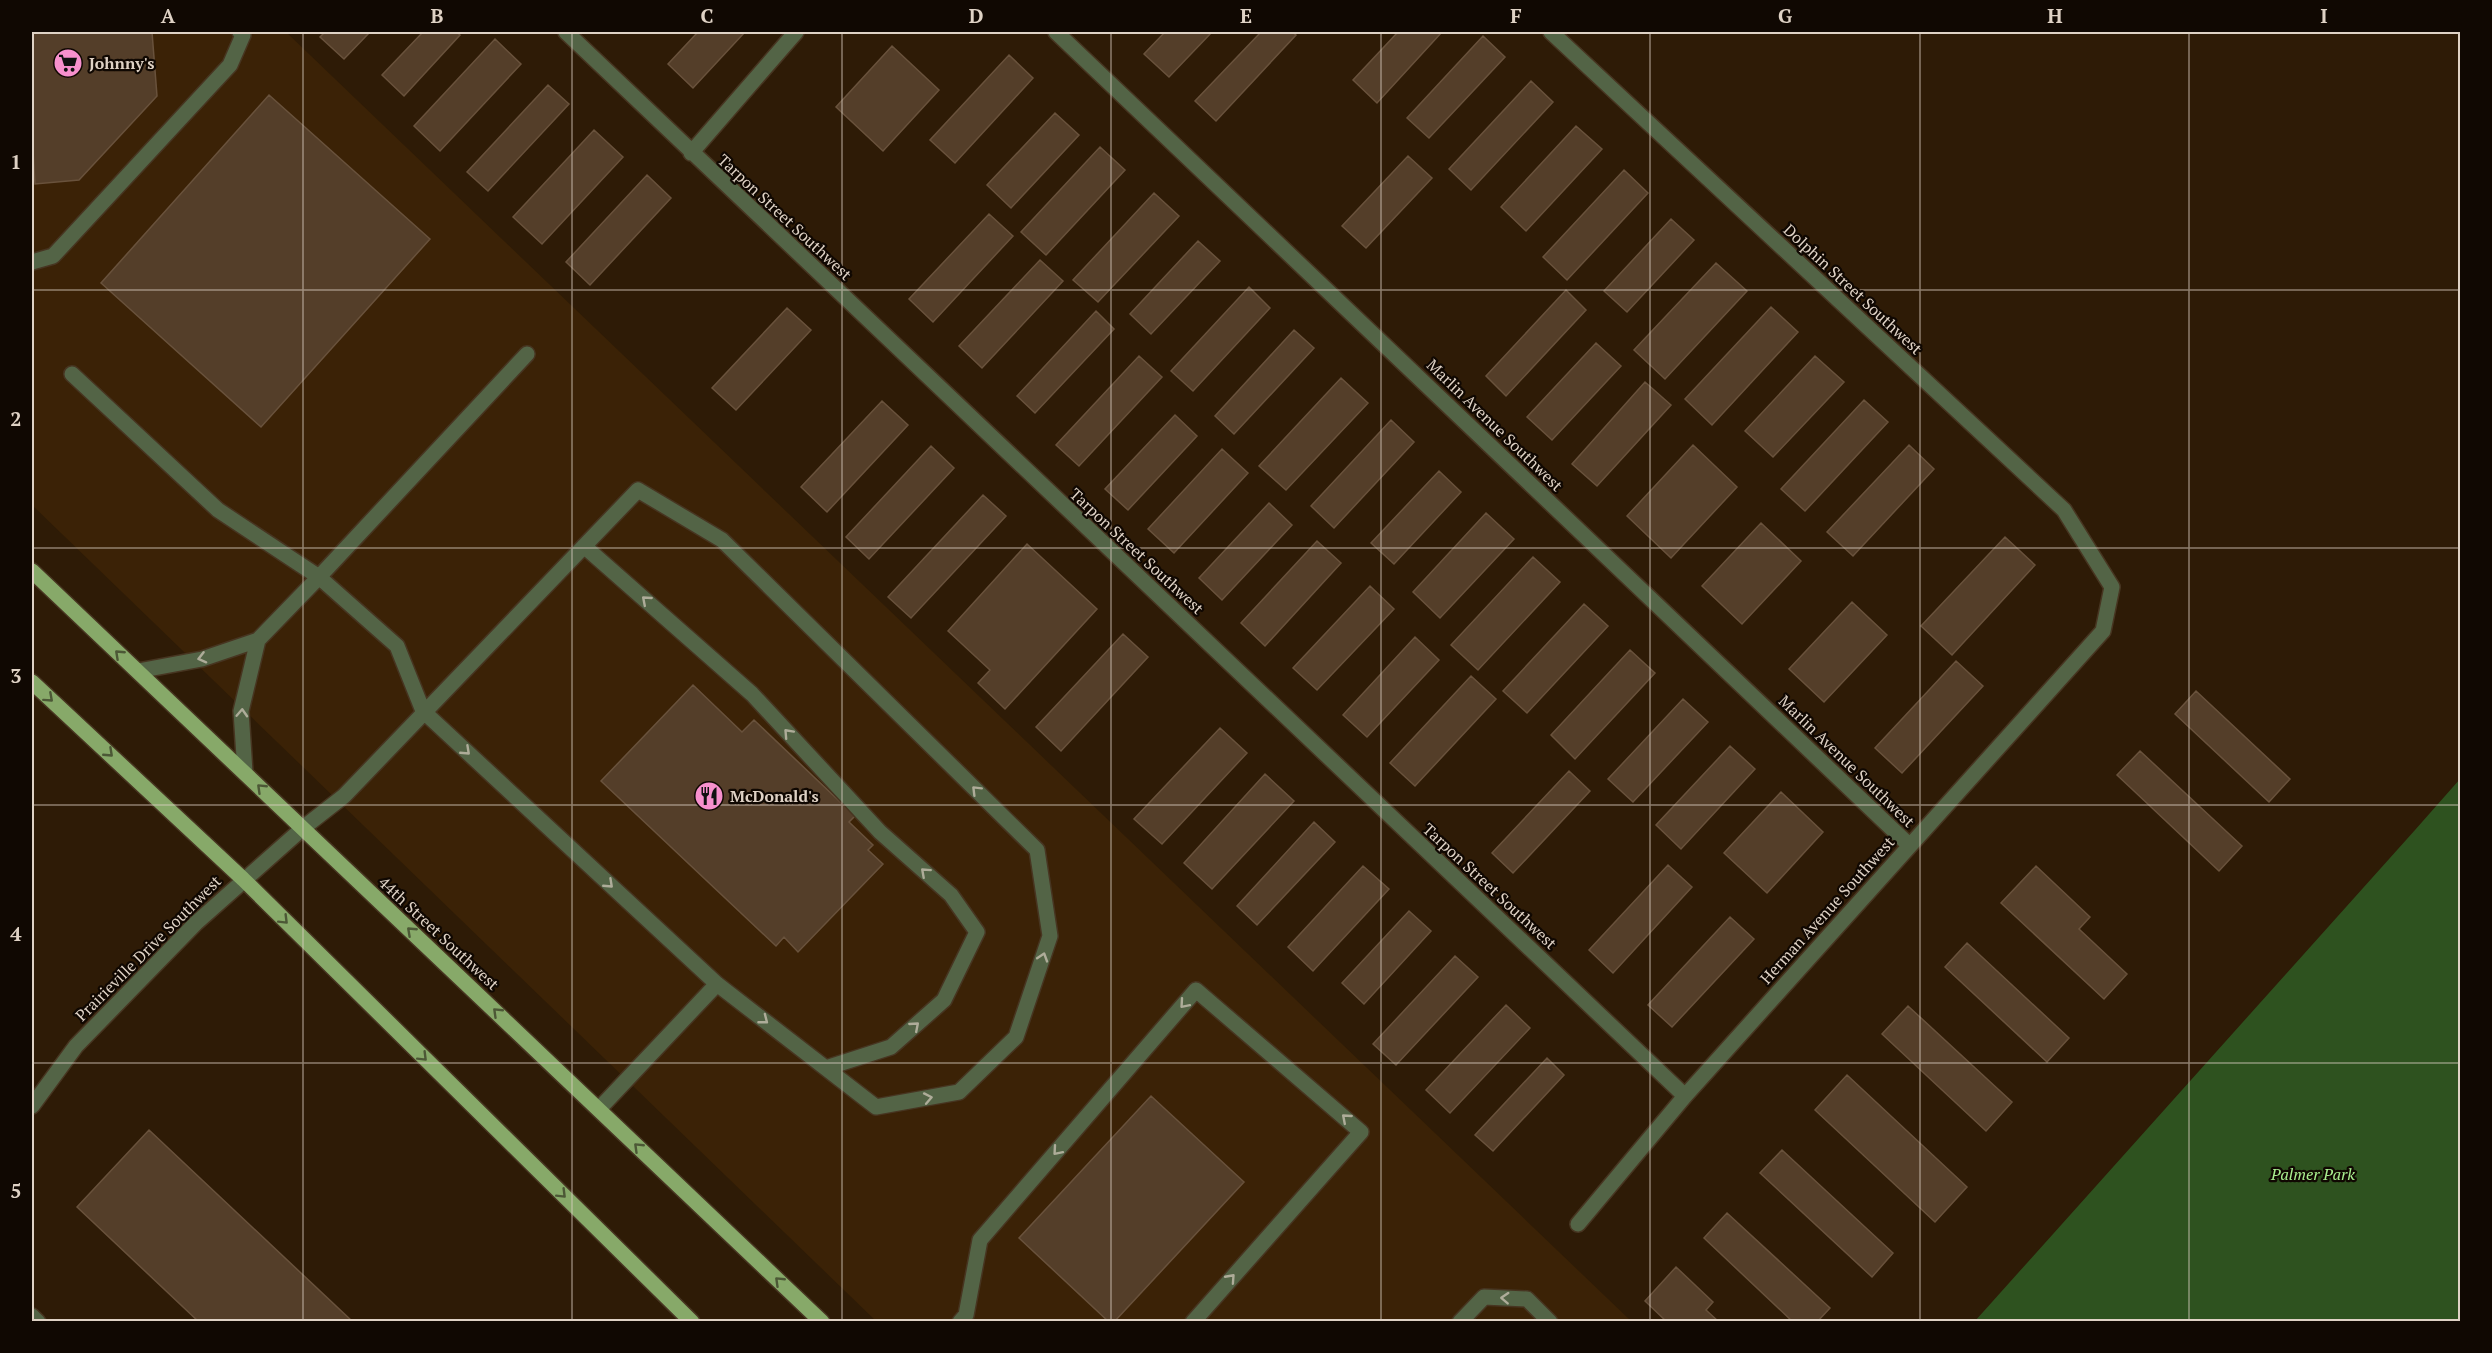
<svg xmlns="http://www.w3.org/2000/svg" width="2492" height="1353" font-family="'PT Serif',serif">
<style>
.built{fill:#3b2206}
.green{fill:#2e521f}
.building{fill:#543e29;stroke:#69523c;stroke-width:1.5}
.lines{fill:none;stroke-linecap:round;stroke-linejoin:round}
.service-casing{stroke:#473521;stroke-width:18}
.minor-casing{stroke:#473521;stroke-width:18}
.primary-casing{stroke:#473521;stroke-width:18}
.service{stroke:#536446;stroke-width:15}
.minor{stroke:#536446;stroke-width:15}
.primary{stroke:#87a969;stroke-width:15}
.oneway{stroke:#aeac99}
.oneway2{stroke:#4c5836}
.grid{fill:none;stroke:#dfd2c5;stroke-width:1.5;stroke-opacity:0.55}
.labels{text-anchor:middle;stroke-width:4.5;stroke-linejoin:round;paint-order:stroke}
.poi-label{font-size:16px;font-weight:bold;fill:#dfd2c5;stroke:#100802;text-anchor:start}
.street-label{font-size:16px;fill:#dfd2c5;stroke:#100802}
.park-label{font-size:16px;font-style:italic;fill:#a9ee8f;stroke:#100802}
.neatline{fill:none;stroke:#dfd2c5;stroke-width:2}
.grid-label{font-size:20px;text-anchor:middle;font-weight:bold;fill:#dfd2c5}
</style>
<rect width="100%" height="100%" fill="#2e1b06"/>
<path class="built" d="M32 32H286L1631 1321H876L32 505Z"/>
<path class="green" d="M2460 779V1321H1975L2415 830Z"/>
<path class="building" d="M32 32H152L157 96 79 180 35 184 32 135Z
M325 32H370L344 59 320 37Z
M423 32H456L460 35 404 96 382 75Z
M698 32H745L693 88 668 64Z
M1165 32H1212L1169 77 1144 54Z
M1261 32H1292L1296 35 1216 121 1195 101Z
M1398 32H1442L1377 103 1353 80Z
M1483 36 1505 57 1429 138 1407 118Z
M495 39 521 64 440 151 414 126Z
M892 46 939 90 883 151 836 107Z
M1009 55 1033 78 955 163 930 140Z
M1531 81 1553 102 1471 190 1449 169Z
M548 85 569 104 488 191 467 172Z
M269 95 430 239 261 427 101 283Z
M1055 113 1079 135 1011 208 987 185Z
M1576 126 1602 149 1526 231 1501 207Z
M594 130 623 157 542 244 513 217Z
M1100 147 1125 170 1046 255 1021 232Z
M1408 156 1432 178 1366 248 1342 226Z
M1624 170 1648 193 1567 280 1543 257Z
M647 175 671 198 590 285 566 262Z
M1154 193 1179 216 1098 302 1073 280Z
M989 214 1013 236 933 322 909 299Z
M1671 219 1694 240 1627 312 1604 291Z
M1198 241 1220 261 1151 334 1130 314Z
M1040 260 1063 281 982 368 959 346Z
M1716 263 1747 291 1665 379 1634 350Z
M1249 287 1270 308 1193 391 1171 371Z
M1566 290 1586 310 1506 396 1486 376Z
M1771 307 1798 332 1712 425 1685 399Z
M787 308 811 330 736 410 712 388Z
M1096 311 1114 329 1035 413 1017 396Z
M1294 330 1314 348 1234 434 1215 416Z
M1596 343 1621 366 1552 440 1527 417Z
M1139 356 1162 377 1079 466 1056 445Z
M1815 356 1844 382 1773 457 1745 431Z
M1341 378 1368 403 1286 490 1259 466Z
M1645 382 1671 405 1597 486 1572 464Z
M1864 400 1888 422 1805 511 1781 489Z
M882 401 908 425 827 512 801 487Z
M1175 415 1197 436 1128 510 1105 489Z
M1391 420 1414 442 1334 528 1311 506Z
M1693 445 1737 487 1671 558 1627 516Z
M1909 445 1934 469 1853 556 1827 532Z
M931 446 954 468 869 559 846 537Z
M1222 449 1248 473 1174 553 1148 529Z
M1439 471 1461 492 1394 564 1371 543Z
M983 495 1006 516 911 618 888 597Z
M1269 503 1292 525 1222 600 1199 578Z
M1486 513 1514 539 1440 618 1413 592Z
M1761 523 1801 561 1742 624 1702 586Z
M2005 537 2035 565 1952 655 1921 626Z
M1317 541 1341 563 1265 646 1241 623Z
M1027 544 1097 609 1005 709 978 683 990 670 948 631Z
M1533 557 1560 582 1478 670 1451 645Z
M1370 586 1394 609 1317 690 1293 668Z
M1852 602 1887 635 1824 702 1789 669Z
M1584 604 1608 626 1527 713 1503 691Z
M1123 634 1148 657 1061 751 1036 727Z
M1415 637 1439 660 1367 737 1343 715Z
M1630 650 1655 673 1575 759 1551 735Z
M1956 661 1983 686 1902 773 1875 748Z
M1471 676 1496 699 1415 786 1390 763Z
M693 685 742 732 754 720 855 816 849 822 873 845 868 850 883 864 798 952 784 937 776 946 601 781Z
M2196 691 2290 779 2269 802 2175 714Z
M1683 699 1708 722 1633 802 1608 779Z
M1220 728 1247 753 1162 844 1134 819Z
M1730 746 1755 769 1681 849 1656 825Z
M2140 751 2242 846 2219 871 2117 775Z
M1569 771 1590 791 1513 873 1492 853Z
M1265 774 1294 801 1212 889 1184 863Z
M1781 792 1823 832 1767 893 1724 853Z
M1314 822 1335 842 1257 925 1237 906Z
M1668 865 1692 887 1613 973 1589 950Z
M1363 866 1389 889 1313 971 1288 947Z
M2036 866 2090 917 2079 929 2127 974 2104 999 2001 903Z
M1409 911 1431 931 1364 1004 1342 983Z
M1730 917 1754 939 1672 1027 1648 1005Z
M1967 943 2069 1038 2047 1062 1945 967Z
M1455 956 1478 977 1396 1065 1373 1044Z
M1506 1005 1530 1028 1450 1113 1426 1090Z
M1908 1006 2012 1102 1986 1131 1882 1034Z
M1547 1058 1564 1075 1493 1151 1475 1135Z
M1847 1075 1967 1187 1935 1222 1815 1110Z
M1151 1096 1244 1182 1114 1322H1109L1019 1238Z
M149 1130 353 1322H199L77 1207Z
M1782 1150 1893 1253 1872 1277 1760 1173Z
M1727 1213 1830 1308 1817 1322H1793L1704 1238Z
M1676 1267 1713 1302 1706 1310 1719 1322H1667L1645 1301Z"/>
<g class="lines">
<g class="service-casing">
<path id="service" d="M32 262 53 256 230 65 243 35 240 32
M72 374 218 510 319 577 258 640 202 659 138 671
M584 546 752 694 880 832 951 895 977 932 944 1000 891 1047 826 1068
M245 772 241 711 258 640
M303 828 344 796 638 490 722 540 1037 850 1050 936 1016 1037 959 1092 876 1107 717 984 423 711 397 646 319 577 527 354
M599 1109 717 984
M32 1316 38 1322
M960 1322 966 1315 980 1240 1196 990 1361 1132 1193 1322
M1460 1322 1484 1297 1527 1299 1550 1322"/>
</g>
<g class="minor-casing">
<path id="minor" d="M566 32 1685 1096
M1056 32 1909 845
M1551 32 2064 510 2112 587 2103 631 1685 1096 1578 1224
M691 153 796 32
M32 1106 76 1046 196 923 303 828"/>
</g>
<g class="primary-casing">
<path id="primary" d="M32 571 822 1322
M32 682 243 879 692 1322"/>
</g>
<use href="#service" class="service"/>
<use href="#minor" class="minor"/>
<use href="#primary" class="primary"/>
</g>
<defs><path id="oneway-chevron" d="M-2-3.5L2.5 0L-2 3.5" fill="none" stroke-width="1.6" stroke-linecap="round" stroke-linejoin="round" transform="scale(1.5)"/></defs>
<g class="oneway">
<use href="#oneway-chevron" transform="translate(646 600) rotate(-139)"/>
<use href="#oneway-chevron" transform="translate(202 658) rotate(166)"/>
<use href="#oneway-chevron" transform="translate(242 713) rotate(-87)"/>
<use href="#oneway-chevron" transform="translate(788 733) rotate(-133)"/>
<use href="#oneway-chevron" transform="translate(466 751) rotate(43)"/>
<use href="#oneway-chevron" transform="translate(976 790) rotate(-135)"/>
<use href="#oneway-chevron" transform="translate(925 872) rotate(-138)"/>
<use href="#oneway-chevron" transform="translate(609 884) rotate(43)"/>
<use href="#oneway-chevron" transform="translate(1043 957) rotate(-72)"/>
<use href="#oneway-chevron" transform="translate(1184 1004) rotate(131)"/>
<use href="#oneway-chevron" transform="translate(764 1020) rotate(38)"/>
<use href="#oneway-chevron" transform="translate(915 1026) rotate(-41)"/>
<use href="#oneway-chevron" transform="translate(928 1098) rotate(-11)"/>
<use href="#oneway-chevron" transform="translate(1346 1118) rotate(-139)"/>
<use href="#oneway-chevron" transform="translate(1057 1151) rotate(131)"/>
<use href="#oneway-chevron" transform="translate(1231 1278) rotate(-48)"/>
<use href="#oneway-chevron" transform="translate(1505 1298) rotate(-177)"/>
</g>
<g class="oneway2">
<use href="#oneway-chevron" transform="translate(119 654) rotate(-137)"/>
<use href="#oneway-chevron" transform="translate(49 698) rotate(42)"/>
<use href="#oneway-chevron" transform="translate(109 753) rotate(43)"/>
<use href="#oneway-chevron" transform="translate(261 788) rotate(-136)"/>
<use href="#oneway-chevron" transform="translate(284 920) rotate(45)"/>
<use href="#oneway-chevron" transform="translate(411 931) rotate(-137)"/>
<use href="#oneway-chevron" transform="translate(497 1012) rotate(-136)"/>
<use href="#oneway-chevron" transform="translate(423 1057) rotate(45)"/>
<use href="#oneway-chevron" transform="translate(638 1147) rotate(-136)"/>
<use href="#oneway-chevron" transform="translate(562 1194) rotate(45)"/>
<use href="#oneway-chevron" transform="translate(779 1281) rotate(-136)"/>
</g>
<path class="grid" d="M303 32V1322M572 32V1322M842 32V1322M1111 32V1322M1381 32V1322M1650 32V1322M1920 32V1322M2189 32V1322M32 290H2460M32 548H2460M32 805H2460M32 1063H2460"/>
<defs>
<g id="supermarket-disc" transform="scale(1.5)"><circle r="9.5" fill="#f790cd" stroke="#100802"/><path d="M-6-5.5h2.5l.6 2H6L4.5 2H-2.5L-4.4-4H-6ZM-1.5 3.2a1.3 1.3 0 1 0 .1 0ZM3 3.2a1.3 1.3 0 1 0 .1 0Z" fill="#111"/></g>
<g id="restaurant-disc" transform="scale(1.5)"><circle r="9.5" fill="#f790cd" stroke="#100802"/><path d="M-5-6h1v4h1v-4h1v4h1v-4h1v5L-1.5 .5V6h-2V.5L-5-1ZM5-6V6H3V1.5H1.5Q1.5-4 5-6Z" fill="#111"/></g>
</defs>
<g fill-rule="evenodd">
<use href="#supermarket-disc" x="68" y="63"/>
<use href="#restaurant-disc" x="709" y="796"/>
</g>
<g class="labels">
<g class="poi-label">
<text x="89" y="69">Johnny's</text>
<text x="730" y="802">McDonald's</text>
</g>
<g class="street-label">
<text transform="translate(785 217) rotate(43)" y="6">Tarpon Street Southwest</text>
<text transform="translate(1853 289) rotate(43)" y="6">Dolphin Street Southwest</text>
<text transform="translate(1495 425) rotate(44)" y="6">Marlin Avenue Southwest</text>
<text transform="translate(1137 551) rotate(43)" y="6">Tarpon Street Southwest</text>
<text transform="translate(1847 761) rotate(44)" y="6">Marlin Avenue Southwest</text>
<text transform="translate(1490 886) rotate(43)" y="6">Tarpon Street Southwest</text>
<text transform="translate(1827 910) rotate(-48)" y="6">Herman Avenue Southwest</text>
<text transform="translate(439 933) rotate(43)" y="6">44th Street Southwest</text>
<text transform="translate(148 948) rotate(-45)" y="6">Prairieville Drive Southwest</text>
</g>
<g class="park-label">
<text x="2313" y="1180">Palmer Park</text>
</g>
</g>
<rect width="2492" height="1353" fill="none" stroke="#100802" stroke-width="66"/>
<rect x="33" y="33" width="2426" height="1287" class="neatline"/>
<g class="grid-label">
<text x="168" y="23">A</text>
<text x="437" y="23">B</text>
<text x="707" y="23">C</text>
<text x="976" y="23">D</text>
<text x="1246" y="23">E</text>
<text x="1516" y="23">F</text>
<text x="1785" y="23">G</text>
<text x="2055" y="23">H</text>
<text x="2324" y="23">I</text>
<text x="16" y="169">1</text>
<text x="16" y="426">2</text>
<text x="16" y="683">3</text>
<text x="16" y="941">4</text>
<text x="16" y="1198">5</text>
</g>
</svg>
